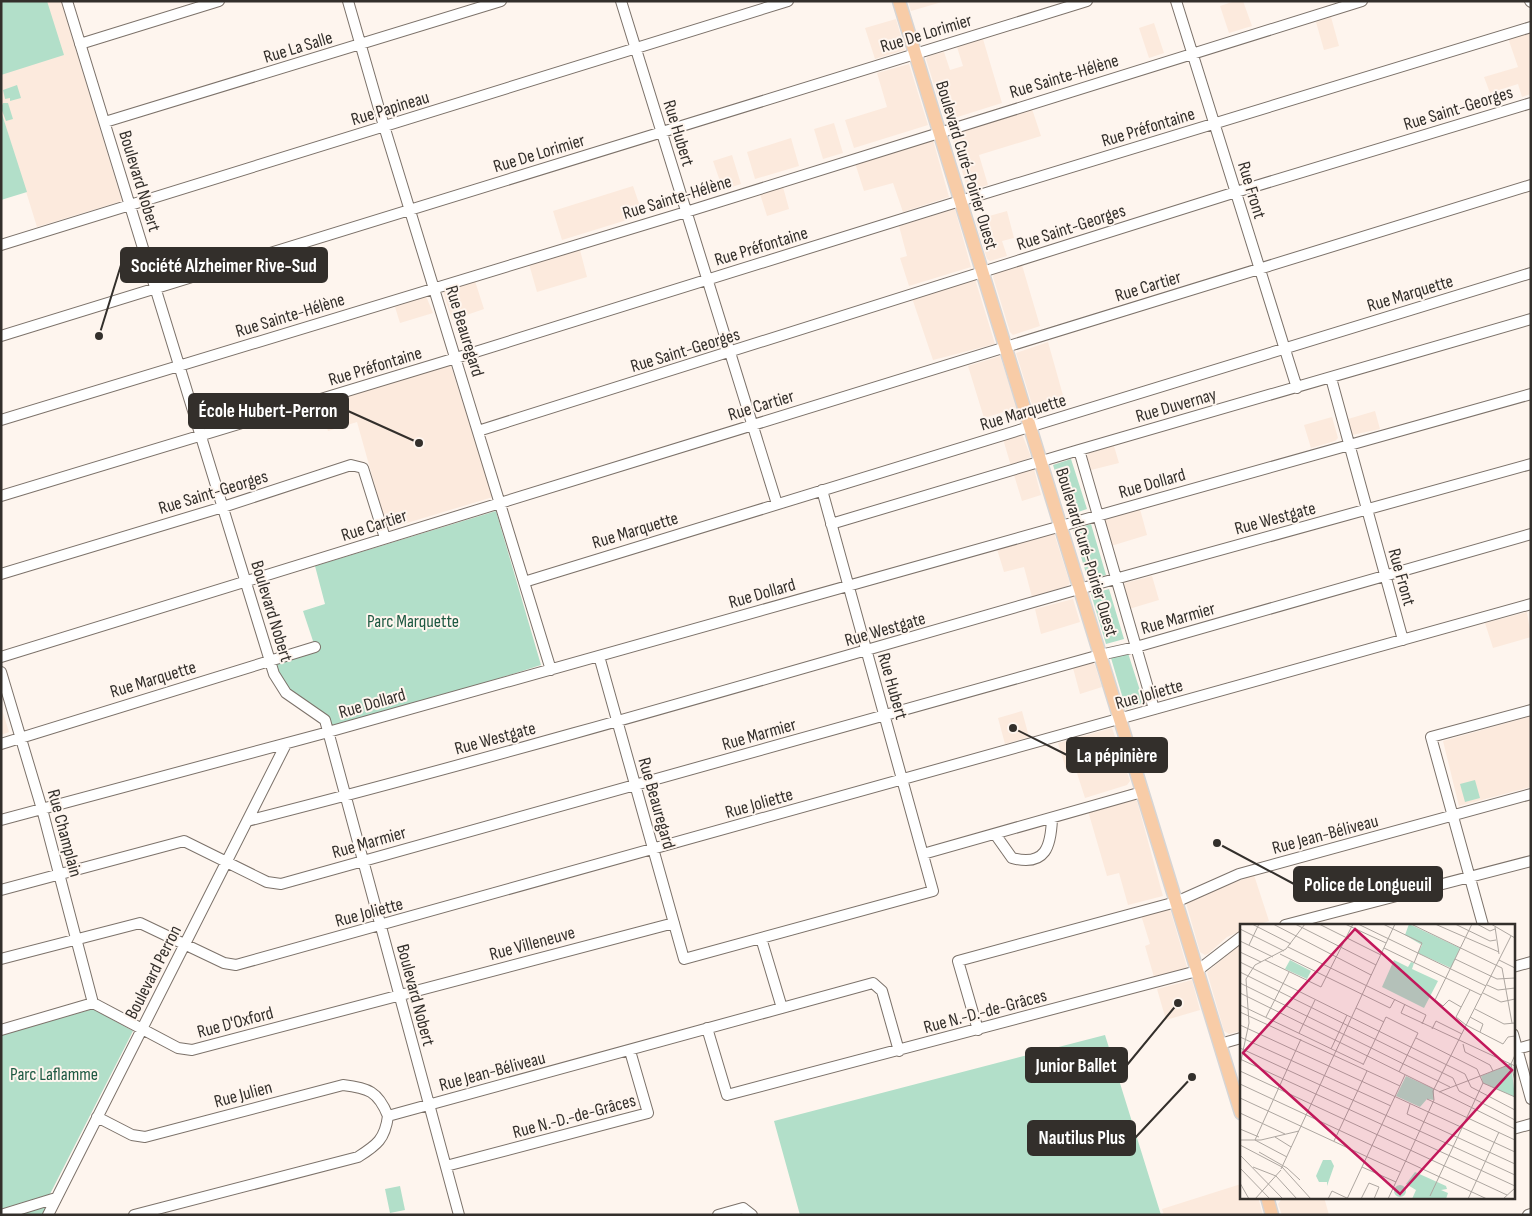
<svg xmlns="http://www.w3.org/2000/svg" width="1532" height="1216" font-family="'Sofia Sans Condensed',sans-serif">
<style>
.built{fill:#fceadd}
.green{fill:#b2dfc9}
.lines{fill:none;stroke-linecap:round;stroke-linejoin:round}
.minor-casing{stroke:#7c726a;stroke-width:12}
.major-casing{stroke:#d6d5d5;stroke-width:15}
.minor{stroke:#fff;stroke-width:10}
.major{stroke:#f8cca7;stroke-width:12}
.labels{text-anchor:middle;stroke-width:4;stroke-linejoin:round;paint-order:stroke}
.street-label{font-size:18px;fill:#332f2b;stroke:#fef5ee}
.park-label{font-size:18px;fill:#1e5942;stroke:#fef5ee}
.inset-road{fill:none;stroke:#ada6a0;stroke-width:1}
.view{fill:#c2185b;fill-opacity:0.15;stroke:#c2185b;stroke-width:2.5}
.inset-edge{fill:none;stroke:#332f2b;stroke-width:2.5}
.leader{fill:none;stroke:#332f2b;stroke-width:2}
.callout-dot{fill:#332f2b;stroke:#fef5ee;stroke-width:2}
.callout{fill:#332f2b;stroke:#332f2b;stroke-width:2}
.callout-label{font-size:19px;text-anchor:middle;font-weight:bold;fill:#fff}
</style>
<rect width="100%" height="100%" fill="#fef5ee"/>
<path class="built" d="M1 1H61L122 201 37 227 1 111Z
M908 1H942V2L911 11Z
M1235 1H1243L1252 26 1229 33 1220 6Z
M1331 17 1339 46 1324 50 1316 22Z
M896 19 905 50 875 59 865 28Z
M1154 23 1164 53 1149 58 1139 28Z
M1531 31V94L1522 97 1518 84 1490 93 1484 77 1518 67 1508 38Z
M983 39 1002 103 948 120 944 117 926 59 928 56 944 52 950 70 963 66 957 47Z
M909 64 928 125 854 148 845 120 887 107 877 73Z
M1032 109 1041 136 979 155 988 185 968 191 951 134Z
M834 123 843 153 823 159 814 129Z
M791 138 799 166 755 179 747 152Z
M933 140 949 197 903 212 893 183 864 191 855 163Z
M732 155 741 184 723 190 713 161Z
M633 186 643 215 562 240 553 211Z
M783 187 789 209 767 216 760 194Z
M955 209 971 267 909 286 900 258 907 256 899 226Z
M1007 211 1014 238 1002 241 1007 256 990 261 987 259 975 220Z
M580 250 587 277 537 292 529 264Z
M1022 265 1040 326 1013 335 1010 332 993 277 995 273Z
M975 279 995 344 933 360 912 298Z
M475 281 484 309 452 320 443 291Z
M426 296 433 313 400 323 395 307Z
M1048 342 1066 406 1039 415 1035 414 1016 353Z
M1000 356 1017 408 984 418 968 366Z
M450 363 493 497 387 529 357 422 328 431 319 405Z
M1375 411 1380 429 1352 435 1348 419Z
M1332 417 1338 438 1335 441 1311 448 1304 425Z
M1022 434 1031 457 1011 466 1003 439Z
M1114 446 1119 463 1091 470 1087 456 1089 453Z
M1034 469 1041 495 1022 501 1014 475Z
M1140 509 1147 535 1111 546 1105 521 1107 518Z
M1054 533 1070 583 1067 586 1032 597 1024 567 1004 572 997 549Z
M1152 576 1159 600 1129 609 1123 587 1125 583Z
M1073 599 1080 622 1041 634 1035 609Z
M1527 612 1531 637 1493 648 1485 623Z
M1092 662 1095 665 1102 687 1080 694 1073 668Z
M1 706 9 732 1 735Z
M1022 711 1029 737 1005 744 998 718Z
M1531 716V787L1459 806 1443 741Z
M1112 728 1130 781 1127 785 1085 798 1075 767 1066 769 1058 743Z
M1133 799 1137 801 1163 896 1128 905 1119 873 1107 876 1088 811Z
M1254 875 1269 921 1257 925H1241V931L1227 937 1208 954 1205 955 1200 952 1186 903 1187 901Z
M1168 908 1170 909 1187 967 1186 969 1154 977 1145 946 1150 944 1141 915Z
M1241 944V1031L1229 1034 1224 1031 1207 972Z
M1192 980 1200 1010 1166 1020 1157 989Z
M1241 1184V1197H1258L1263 1215H1164L1162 1209Z
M1290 1197H1324L1329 1215H1282L1278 1204 1281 1200Z"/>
<path class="green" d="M1 1H47L64 55 1 75Z
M17 85 21 98 10 101V98L5 99 3 90Z
M3 103H8L13 119 6 121 1 108Z
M1 111 27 192 1 200Z
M1071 459 1087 509 1069 515 1053 465Z
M496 511 541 665 328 732 324 716 291 694 270 660 315 647 303 611 325 604 315 566Z
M1091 524 1106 575 1088 580 1073 530Z
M1109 589 1124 639 1106 644 1091 594Z
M1128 653 1144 703 1126 709 1111 658Z
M1475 780 1480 798 1465 802 1460 784Z
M93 1009 133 1031 49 1196 1 1209V1035Z
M1105 1035 1161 1215H800L774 1121Z
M400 1186 405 1210 390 1213 385 1189Z
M56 1198 48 1215H2Z"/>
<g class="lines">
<g class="minor-casing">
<path id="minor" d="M67 1 274 674 286 693 325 720 459 1215
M348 1 384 126 551 670
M621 1 777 504
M1176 1 1297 388
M1530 1 1531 2
M80 44 219 1
M105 122 501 1
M1 245 788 1
M1 336 1087 1
M1331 378 1403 640
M1 420 686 212 1362 1
M478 431 1236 192 1531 103
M1079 450 1154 709
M1 496 456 358 960 201 1531 27
M831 524 1079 450 1531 319
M1 574 223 507 351 465 363 468 385 538
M524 582 1531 273
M599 656 684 959 933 891 822 490
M1 657 1531 185
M1 672 42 809 93 1003
M1 744 315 647
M1 820 321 734 1531 394
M247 821C526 750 802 668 1079 589 1229 547 1380 506 1531 464
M995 834 1012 858C1046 867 1051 846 1052 818
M923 854 1142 792
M1 890 184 841 267 882 281 884 1100 655 1136 647 1531 534
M1285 925 1531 861
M1483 925 1431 737 1531 710
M761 938 782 1008
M1 959 140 923 224 963 236 965 1531 604
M1513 967 1531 962
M707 1028 727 1095 1197 971 1241 937
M1 1030 93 1003 178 1048 192 1050 674 923
M978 1030 958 961 1176 902 1239 874 1531 794
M1513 1034 1531 1099
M1220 1044 1241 1038
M1513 1050 1531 1045
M97 1117 132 1135 145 1137 343 1085C368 1088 378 1091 388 1116
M1513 1129 1531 1124
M446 1166 648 1113 630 1051
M1 1215 56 1198
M48 1215 286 744
M134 1215 358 1157C377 1145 385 1139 388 1116L873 983 882 991 899 1051
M718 1215 743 1208 752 1215
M1528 1215 1531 1214"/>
</g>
<g class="major-casing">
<path id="major" d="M899 1 1241 1113
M1267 1197 1272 1215"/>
</g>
<use href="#minor" class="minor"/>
<use href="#major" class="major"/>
</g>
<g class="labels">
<g class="street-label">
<text transform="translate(926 33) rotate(-17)" y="6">Rue De Lorimier</text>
<text transform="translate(298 47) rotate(-17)" y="6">Rue La Salle</text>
<text transform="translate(1064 76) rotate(-17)" y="6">Rue Sainte-Hélène</text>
<text transform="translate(390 108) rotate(-17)" y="6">Rue Papineau</text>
<text transform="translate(1458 108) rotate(-17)" y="6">Rue Saint-Georges</text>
<text transform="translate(1148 127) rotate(-17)" y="6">Rue Préfontaine</text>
<text transform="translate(679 133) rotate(73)" y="6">Rue Hubert</text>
<text transform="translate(539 153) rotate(-17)" y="6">Rue De Lorimier</text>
<text transform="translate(967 165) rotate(73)" y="6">Boulevard Curé-Poirier Ouest</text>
<text transform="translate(140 181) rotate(73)" y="6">Boulevard Nobert</text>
<text transform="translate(1252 190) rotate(73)" y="6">Rue Front</text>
<text transform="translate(677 197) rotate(-17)" y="6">Rue Sainte-Hélène</text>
<text transform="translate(1071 227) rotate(-18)" y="6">Rue Saint-Georges</text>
<text transform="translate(761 246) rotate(-17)" y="6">Rue Préfontaine</text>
<text transform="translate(1148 286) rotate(-17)" y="6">Rue Cartier</text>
<text transform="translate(1410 293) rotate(-17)" y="6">Rue Marquette</text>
<text transform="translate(290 315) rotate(-17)" y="6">Rue Sainte-Hélène</text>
<text transform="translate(465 331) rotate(73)" y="6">Rue Beauregard</text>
<text transform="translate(685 350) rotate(-17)" y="6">Rue Saint-Georges</text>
<text transform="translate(375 366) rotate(-17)" y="6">Rue Préfontaine</text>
<text transform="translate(761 405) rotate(-17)" y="6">Rue Cartier</text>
<text transform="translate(1176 405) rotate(-16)" y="6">Rue Duvernay</text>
<text transform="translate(1023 412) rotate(-17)" y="6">Rue Marquette</text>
<text transform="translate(1152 483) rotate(-16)" y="6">Rue Dollard</text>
<text transform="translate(213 492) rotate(-17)" y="6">Rue Saint-Georges</text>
<text transform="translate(1275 518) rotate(-15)" y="6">Rue Westgate</text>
<text transform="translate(374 525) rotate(-18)" y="6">Rue Cartier</text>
<text transform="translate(635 530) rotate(-17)" y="6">Rue Marquette</text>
<text transform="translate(1087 552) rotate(73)" y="6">Boulevard Curé-Poirier Ouest</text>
<text transform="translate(1402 577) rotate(74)" y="6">Rue Front</text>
<text transform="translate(762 593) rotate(-16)" y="6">Rue Dollard</text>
<text transform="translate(272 611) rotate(73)" y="6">Boulevard Nobert</text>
<text transform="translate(1178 618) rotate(-16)" y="6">Rue Marmier</text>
<text transform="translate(885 629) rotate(-16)" y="6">Rue Westgate</text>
<text transform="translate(153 679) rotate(-17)" y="6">Rue Marquette</text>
<text transform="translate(893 686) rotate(74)" y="6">Rue Hubert</text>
<text transform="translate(1149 694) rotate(-16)" y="6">Rue Joliette</text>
<text transform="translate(372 703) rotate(-16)" y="6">Rue Dollard</text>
<text transform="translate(759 734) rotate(-16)" y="6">Rue Marmier</text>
<text transform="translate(495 738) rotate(-15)" y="6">Rue Westgate</text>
<text transform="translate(657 803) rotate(74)" y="6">Rue Beauregard</text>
<text transform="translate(759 803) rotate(-16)" y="6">Rue Joliette</text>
<text transform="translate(65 833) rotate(75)" y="6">Rue Champlain</text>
<text transform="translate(1325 834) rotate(-15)" y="6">Rue Jean-Béliveau</text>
<text transform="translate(369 842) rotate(-16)" y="6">Rue Marmier</text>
<text transform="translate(369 912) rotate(-15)" y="6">Rue Joliette</text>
<text transform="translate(532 943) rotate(-15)" y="6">Rue Villeneuve</text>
<text transform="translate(153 972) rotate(-63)" y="6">Boulevard Perron</text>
<text transform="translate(416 995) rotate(75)" y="6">Boulevard Nobert</text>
<text transform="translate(985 1011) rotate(-15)" y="6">Rue N.-D.-de-Grâces</text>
<text transform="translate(235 1022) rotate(-15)" y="6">Rue D'Oxford</text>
<text transform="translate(492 1071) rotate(-15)" y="6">Rue Jean-Béliveau</text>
<text transform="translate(243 1094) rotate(-15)" y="6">Rue Julien</text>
<text transform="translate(574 1116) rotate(-15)" y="6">Rue N.-D.-de-Grâces</text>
</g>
<g class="park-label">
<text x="413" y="627">Parc Marquette</text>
<text x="54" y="1080">Parc Laflamme</text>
</g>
</g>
<g transform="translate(1240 924)">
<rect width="275" height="275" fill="#fef5ee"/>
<path d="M169 0 220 24 211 44 178 29 182 21 165 11ZM50 36 71 47 67 55 45 45ZM154 36 168 43 171 38 174 39 172 45 198 57 184 84 142 63ZM271 140 275 173 243 159 241 152ZM166 152 194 165V176L187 175 180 183 156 172ZM83 236H91L94 242 87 262V258H79L76 252ZM175 248 206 262 207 265 201 266 208 269 206 275H172L176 266 166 260ZM154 267a6 6 0 1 1 12 0a6 6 0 1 1-12 0Z" fill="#b2dfc9"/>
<path class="inset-road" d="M12 0 51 20M33 0 131 51M55 0 136 41M79 0 141 31M105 0 146 19M118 0 246 62M143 0 182 19 174 39M171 0 262 44 272 99M195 0 259 28M215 0 250 17 256 16M237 0 250 7 255 5M251 0 275 14M255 3 259 30M0 5 44 27M0 17 33 33M9 21 19 0M48 23 186 91 182 100M144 24 241 71M0 28 21 38M40 30 150 84 155 75M215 35 257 55 275 54M25 36 81 63 113 0M259 36 275 44M0 38 225 150 231 163 275 186M0 48 213 154 219 167 275 196M0 59 210 163M247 61 258 66 275 64M0 69 275 205M243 69 261 78 275 75M165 80 161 89 275 142M0 81 123 140M221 83 209 76 203 82 195 76 232 0M116 84 144 98M235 85 264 100 275 99M0 88 160 162M26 93 49 48M230 93 243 100 240 108M0 101 275 228M226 101 263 120 268 113 275 112M226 101 216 93 230 66M192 105 196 97 222 110M59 109 75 76M0 113 151 182M176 114 237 145 243 159 275 173M223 120 225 128 250 141 253 147M0 124 275 251M91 125 107 91M0 135 275 262M271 140 275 157M0 141 9 99 6 55 15 41 46 25 65 0M123 141 146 93 178 109 159 148M0 147 267 271M0 160 247 275M199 168 271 140 275 131M0 174 160 248M187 175 275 216M170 180 167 190 275 240M0 189 45 210M0 205 19 213M35 213 51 223M0 216H21L59 207M15 216 61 115M15 216 47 233M94 217 127 147M0 221 42 243 71 275M19 228 47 244 60 256M0 231 43 275M13 243 36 252 57 275M122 243 156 258M0 244 30 275M41 245 155 0M0 259 9 275M190 272 243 159M15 275 41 246M88 275 92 267 109 275M107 275 165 151M121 275 129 259 139 263 134 275M148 275 194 176 193 167 271 12M228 275 259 208M263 275 275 264"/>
<path class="view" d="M115 5 272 146 160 270 3 129Z"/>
<rect width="275" height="275" class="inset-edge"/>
</g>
<path class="leader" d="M99 336L121 265M419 443L348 411M1013 728L1067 755M1217 843L1294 884M1178 1003L1127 1065M1192 1077L1135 1138"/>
<g class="callout-dot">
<circle cx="99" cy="336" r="5"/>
<circle cx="419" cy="443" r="5"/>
<circle cx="1013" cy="728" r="5"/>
<circle cx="1217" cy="843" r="5"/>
<circle cx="1178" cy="1003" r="5"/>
<circle cx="1192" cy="1077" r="5"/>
</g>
<g class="callout">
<rect x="121" y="248" width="206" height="34" rx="5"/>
<rect x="189" y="394" width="159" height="34" rx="5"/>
<rect x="1067" y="738" width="100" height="34" rx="5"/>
<rect x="1294" y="867" width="148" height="34" rx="5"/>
<rect x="1026" y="1048" width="101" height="34" rx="5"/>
<rect x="1028" y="1121" width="107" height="34" rx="5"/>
</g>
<g class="callout-label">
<text x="224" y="272">Société Alzheimer Rive-Sud</text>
<text x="268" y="417">École Hubert-Perron</text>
<text x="1117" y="762">La pépinière</text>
<text x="1368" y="891">Police de Longueuil</text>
<text x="1076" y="1072">Junior Ballet</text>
<text x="1082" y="1144">Nautilus Plus</text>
</g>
<rect width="1532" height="1216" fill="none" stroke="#332f2b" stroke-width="5"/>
</svg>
